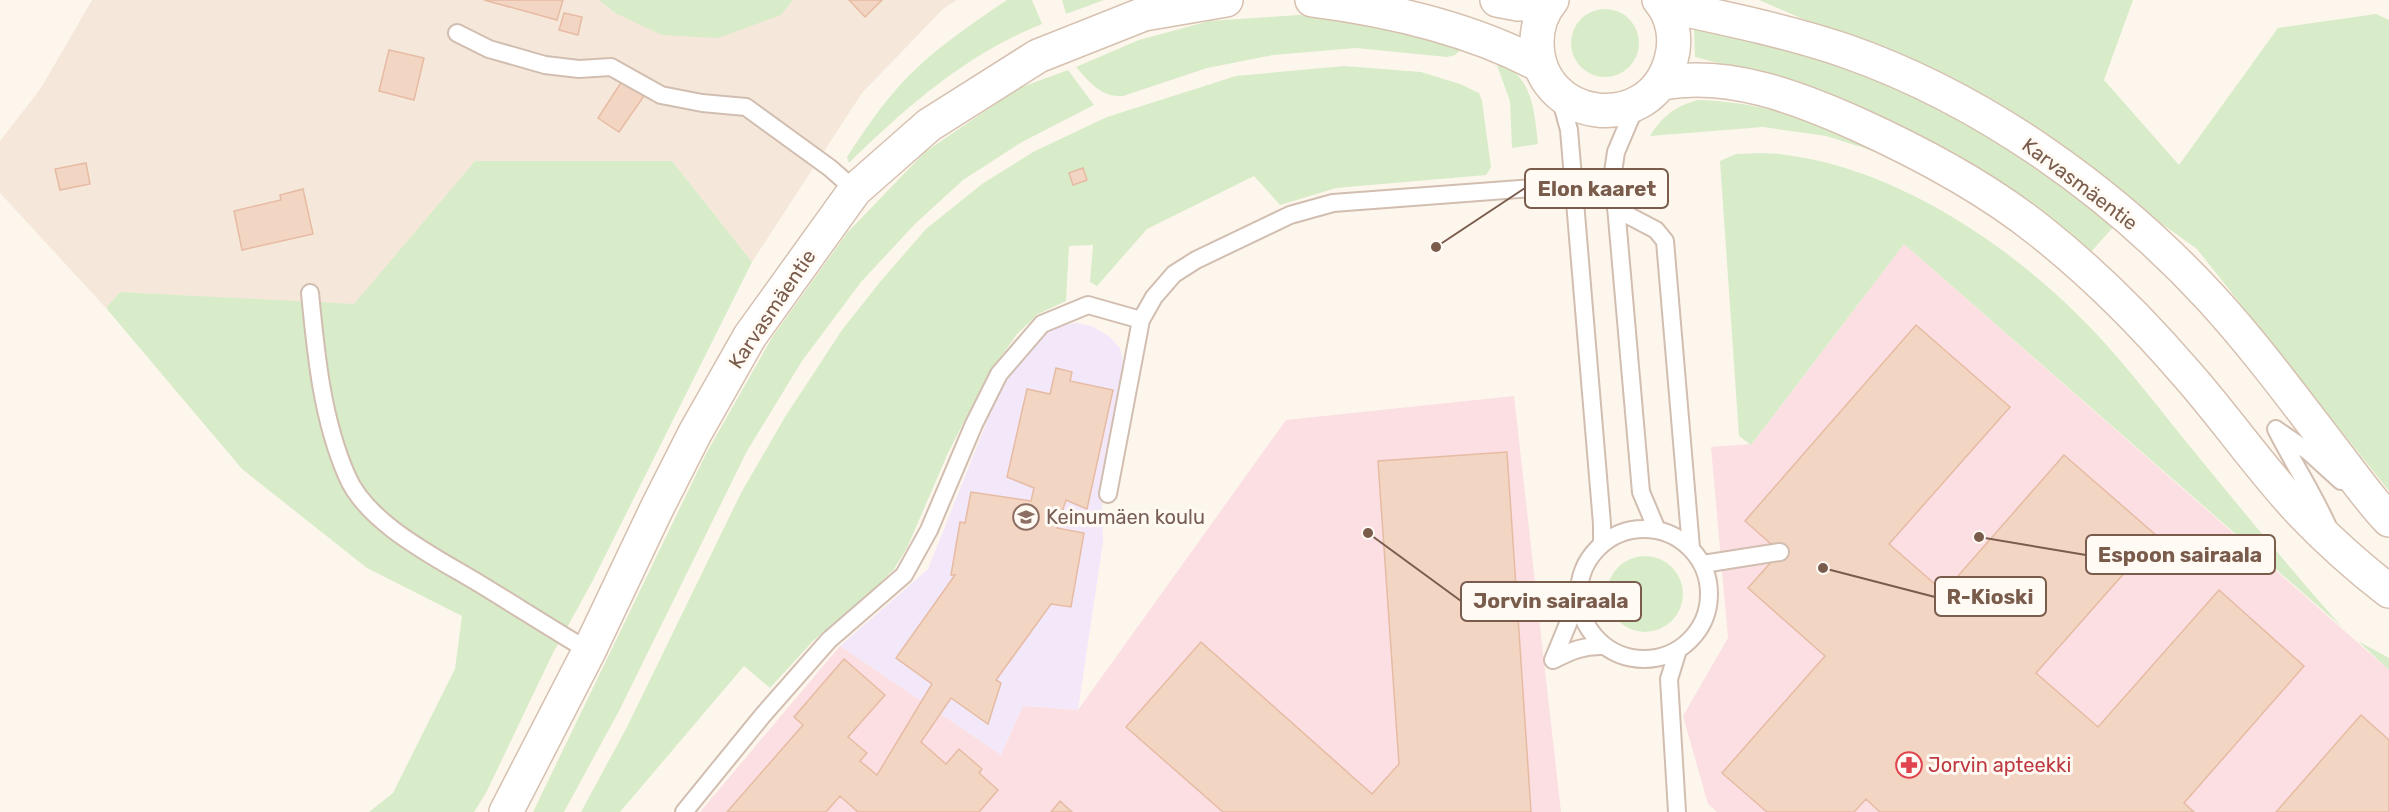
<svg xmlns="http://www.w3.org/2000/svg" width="2389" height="812" font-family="Rubik,sans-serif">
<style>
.residential{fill:#f5e8da}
.education{fill:#f3e8fa}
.medical{fill:#fbdfe3}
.green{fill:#d8ecc9}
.building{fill:#f3d5c3;stroke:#e6bba3;stroke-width:1.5}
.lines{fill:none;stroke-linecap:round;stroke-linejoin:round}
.lane-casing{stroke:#d1beb0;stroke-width:20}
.secondary-casing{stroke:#d6c0b0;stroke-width:36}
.lane{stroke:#fff;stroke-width:16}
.secondary{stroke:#fff;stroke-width:33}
.labels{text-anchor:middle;stroke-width:6;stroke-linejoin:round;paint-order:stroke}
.street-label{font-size:20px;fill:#7a5c4d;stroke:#fffaf3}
.education-label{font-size:20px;fill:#785e54;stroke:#fffaf3;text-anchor:start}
.health-label{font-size:20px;fill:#be3a42;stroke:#fffaf3;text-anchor:start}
.leader{fill:none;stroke:#7a5c4d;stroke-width:2}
.callout-dot{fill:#7a5c4d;stroke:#fffaf3;stroke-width:2}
.callout{fill:#fffaf3;stroke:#7a5c4d;stroke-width:2}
.callout-label{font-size:21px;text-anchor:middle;font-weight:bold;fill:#7a5c4d}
</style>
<rect width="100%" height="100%" fill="#fdf6ec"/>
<path class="residential" d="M92 0H599L615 13 781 15 793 0H957L943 9 862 93 752 262 672 161H475L354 305 120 292 106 308 0 193V141L41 88Z"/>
<path class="education" d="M1077 323 1092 326 1110 337 1120 348 1125 370 1102 491 1103 542 1078 710 1023 706 1001 755 840 646 928 569 1001 386 1036 341 1056 326Z"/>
<path class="medical" d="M1904 244 2389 670V812H1717L1708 804 1683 716 1728 638 1711 447 1752 444Z
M1514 396 1561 812H700L840 646 1001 755 1023 706 1078 710 1286 420Z"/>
<path class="green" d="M599 0H793L781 15 718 38 662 35 615 13Z
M1007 0H1032L1042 24C967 54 906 107 849 163L847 157C868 125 890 92 919 66 946 41 976 21 1007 0Z
M1062 0H1104L1066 14Z
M1759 0H2133L2104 80 2179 165 2278 28 2376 14 2389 20V491L2197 249 2036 134 1870 48Z
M1571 43a34 34 0 1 1 68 0a34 34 0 1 1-68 0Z
M1298 15 1382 20 1463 48 1455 55 1447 57 1356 48 1273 55 1207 68 1123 96C1101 97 1090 83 1076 67L1139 40 1209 21Z
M1694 30C1724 33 1751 40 1779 48 1860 70 1938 101 2010 146 2047 169 2081 198 2116 224L2090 253 1738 68 1695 57Z
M1495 60C1533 75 1534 109 1538 144L1512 148 1510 101Z
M1344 66 1421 72 1460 84 1479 93 1482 101 1491 167 1486 175 1336 188 1280 205 1254 176 1147 229 1097 286 1090 282 1093 245 1069 246 1066 301 1038 314 1017 334 986 378 948 453 907 548 894 569 876 587 813 641 770 688 744 666 620 812H581L627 727 741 493 785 417 842 330 880 282 926 229 982 184 1033 152 1107 117 1236 76Z
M1068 70 1094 105 1022 142 963 180 915 224 861 282 802 361 747 451 620 709 564 812H533L707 452 773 336 847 233 925 152 1019 88Z
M1698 100C1767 102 1815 122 1877 152L1826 136 1763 127 1650 136C1662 116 1676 106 1698 100Z
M1736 154C1753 154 1770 152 1786 155 1898 169 2013 247 2090 327 2130 369 2164 415 2201 460 2247 516 2293 572 2342 627L1904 244 1751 445 1739 436 1720 161Z
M475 161H672L752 262 592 582 552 655 486 793 474 812H369L393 793 455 669 462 616 367 568 242 469 106 308 120 292 354 304Z
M1607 594a38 38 0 1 1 76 0a38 38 0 1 1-76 0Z
M2358 641 2389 658V670Z"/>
<path class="building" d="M484 0H563L557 20Z
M849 0H882L865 17Z
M564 13 582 17 578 35 559 30Z
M389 50 424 58 414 100 379 91Z
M622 81 644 96 619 132 598 118Z
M86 163 90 184 60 190 55 169Z
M1083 168 1087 180 1073 185 1069 173Z
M303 189 313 234 242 250 234 211 281 200 280 195Z
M1916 325 2010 407 1889 544 1944 592 2064 455 2157 536 2036 673 2098 727 2219 590 2304 666 2184 803 2194 812H1880L1866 799 1854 812H1767L1722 773 1825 656 1748 588 1780 552 1745 521Z
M1056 368 1072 372 1070 381 1113 390 1087 509 1066 500 1057 528 1084 533 1071 607 1051 604 996 680 1001 683 988 724 951 698 921 742 946 764 959 749 982 769 979 773 998 790 979 812H858L840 796 826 812H727L803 725 794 717 844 659 885 695 848 737 867 753 860 761 877 775 932 684 896 658 955 575H951L960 522 965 523 971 492 1031 501 1034 488 1007 477 1027 389 1050 394Z
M1507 452 1531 812H1223L1126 727 1201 642 1372 794 1399 764 1378 461Z
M2361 715 2389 740V812H2276Z
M1060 801 1072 812H1051Z"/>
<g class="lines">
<g class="lane-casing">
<path id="lane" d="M457 33 489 49 545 65 579 69 611 67 661 95 702 103 746 107 830 168 855 190
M1560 97 1569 130 1602 524V544
M1636 105 1616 152 1613 172 1641 492 1657 530
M1616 209 1656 230 1665 241 1691 548
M310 293C316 355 322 419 347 476 367 524 437 558 480 584 516 606 552 629 589 651
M2276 429C2293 463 2314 494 2329 529
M2277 430 2309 452 2341 481
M1108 494 1141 320 1154 297 1174 274 1196 260 1290 215 1333 203 1572 185
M1579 594a65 65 0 1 1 130 0a65 65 0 1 1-130 0Z
M1703 564 1780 552
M1553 660 1579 597
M1553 660C1571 651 1584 645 1604 646
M684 812 763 715 829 640 904 575 929 530 974 424 999 374 1042 324 1088 305 1141 320
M1677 812 1669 679 1678 650"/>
</g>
<g class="secondary-casing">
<path id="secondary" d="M1312 0C1390 10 1472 29 1541 66
M1497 0 1518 4 1550 3
M1552 0C1542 12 1537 27 1537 42 1537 122 1650 137 1671 60 1677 40 1673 16 1659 0
M1663 5C1724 18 1787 31 1846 51 1983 99 2112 191 2210 297 2256 347 2296 402 2337 455 2354 477 2370 500 2389 520
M1662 83C1728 71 1797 97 1857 124 1921 153 1985 187 2040 231 2093 273 2141 321 2185 372 2226 418 2261 470 2303 514 2330 542 2358 567 2389 591
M506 812 589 651 656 510 695 433 750 336 855 190 929 125 1038 56 1144 14 1226 0"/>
</g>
<use href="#lane" class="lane"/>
<use href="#secondary" class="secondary"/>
</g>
<defs>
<g id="school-ring" transform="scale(1.35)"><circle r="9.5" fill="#fffaf3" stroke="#8d6e63" stroke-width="1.5"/><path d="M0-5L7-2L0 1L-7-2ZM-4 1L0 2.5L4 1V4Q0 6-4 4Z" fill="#8d6e63"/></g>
<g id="pharmacy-ring" transform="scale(1.35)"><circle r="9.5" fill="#fffaf3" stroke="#e0444e" stroke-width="1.5"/><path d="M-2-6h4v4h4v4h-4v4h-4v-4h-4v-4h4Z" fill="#e0444e"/></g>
</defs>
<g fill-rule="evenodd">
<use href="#school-ring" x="1026" y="517"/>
<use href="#pharmacy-ring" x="1909" y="765"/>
</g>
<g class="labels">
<g class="street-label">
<text transform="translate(2080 184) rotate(37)" y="7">Karvasmäentie</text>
<text transform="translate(772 309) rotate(-56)" y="7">Karvasmäentie</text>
</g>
<g class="education-label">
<text x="1046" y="524">Keinumäen koulu</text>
</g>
<g class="health-label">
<text x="1928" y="772">Jorvin apteekki</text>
</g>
</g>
<path class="leader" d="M1436 247L1525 188M1979 537L2086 555M1823 568L1935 597M1368 533L1461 601"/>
<g class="callout-dot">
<circle cx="1436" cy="247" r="6"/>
<circle cx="1979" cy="537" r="6"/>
<circle cx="1823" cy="568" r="6"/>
<circle cx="1368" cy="533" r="6"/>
</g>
<g class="callout">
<rect x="1525" y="169" width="143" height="39" rx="6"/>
<rect x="2086" y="535" width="189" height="39" rx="6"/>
<rect x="1935" y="577" width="111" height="39" rx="6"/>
<rect x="1461" y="582" width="180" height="39" rx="6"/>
</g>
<g class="callout-label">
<text x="1597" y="196">Elon kaaret</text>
<text x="2180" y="562">Espoon sairaala</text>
<text x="1990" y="604">R-Kioski</text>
<text x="1551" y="608">Jorvin sairaala</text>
</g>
</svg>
